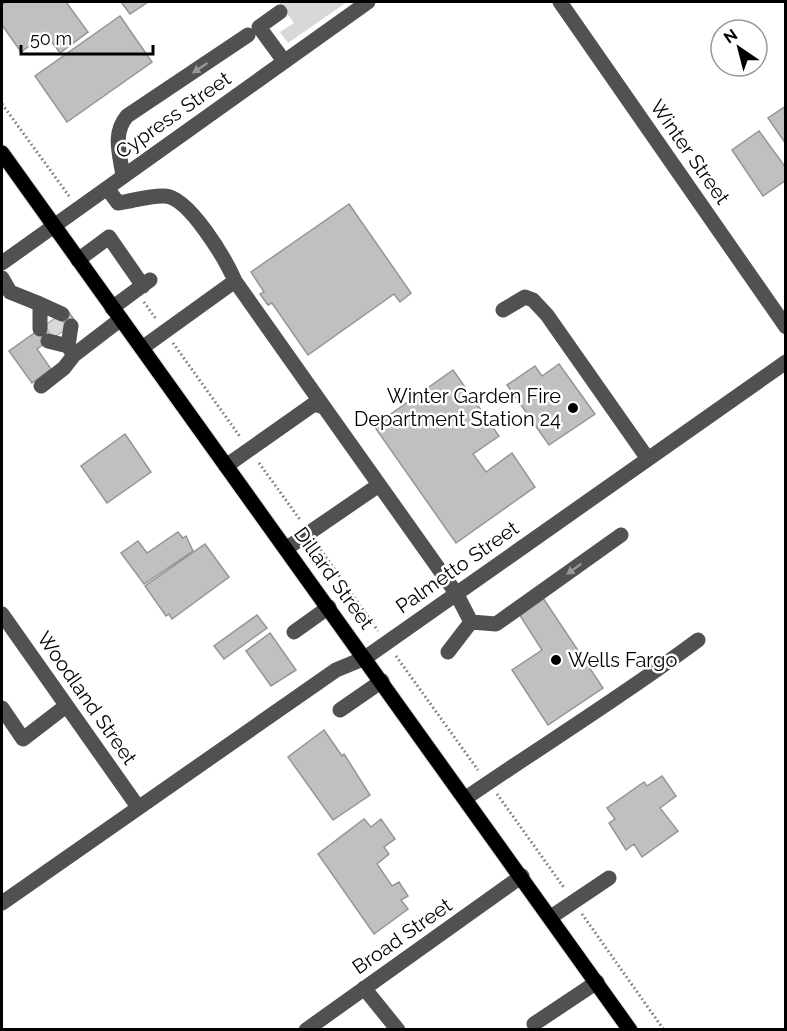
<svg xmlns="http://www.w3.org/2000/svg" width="787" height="1031" font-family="Raleway,sans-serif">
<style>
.green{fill:#d8d8d8}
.building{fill:#c0c0c0;stroke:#959595;stroke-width:1.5}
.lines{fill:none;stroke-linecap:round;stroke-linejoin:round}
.minor-tunnel{stroke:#d9d9d9;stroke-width:15;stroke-dasharray:15 8;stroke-linecap:butt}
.major-casing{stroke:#dbdbdb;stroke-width:17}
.path{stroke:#737373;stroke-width:3;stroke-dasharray:1.5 3;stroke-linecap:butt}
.minor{stroke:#515151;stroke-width:15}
.major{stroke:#000;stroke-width:15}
.oneway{fill:#979797}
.poi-dot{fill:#000;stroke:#fff;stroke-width:2}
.labels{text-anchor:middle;stroke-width:5;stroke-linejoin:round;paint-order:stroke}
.street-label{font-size:20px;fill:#000;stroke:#fff}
.poi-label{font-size:20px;fill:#000;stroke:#fff;text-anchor:end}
</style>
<rect width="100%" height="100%" fill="#fff"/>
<path class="green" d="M279 2H347L288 43 280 32 294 23Z"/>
<path class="building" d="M6 2H66L88 32 60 53 46 34 21 52 2 25V5Z
M121 2H148L130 14Z
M120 16 152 62 67 122 35 76Z
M786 106V144L768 118Z
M759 131 786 168V180L763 196 732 150Z
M349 204 411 293 400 302 394 294 308 355 272 303 268 305 260 294 264 292 251 272Z
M67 310 76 322 37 349 51 369 32 383 9 351Z
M559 364 595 414 549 445 507 385 535 366 542 376Z
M453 370 499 436 473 454 486 472 512 453 535 487 456 543 374 426Z
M125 434 151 472 107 503 81 466Z
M178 532 183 538 186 536 193 551 144 584 121 553 138 541 147 553Z
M205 544 229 577 172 619 169 614 166 616 145 586Z
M543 598 603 688 548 725 512 670 542 650 519 614Z
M257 615 267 628 224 659 214 646Z
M270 633 296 670 271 686 246 651Z
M324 730 342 756 344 754 370 795 333 820 288 757Z
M662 776 676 796 660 808 678 831 642 857 634 844 626 850 609 823 615 819 607 808 644 782 647 786Z
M364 819 371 827 381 819 395 839 384 847 389 854 377 864 392 886 399 882 408 896 401 900 408 909 374 934 318 854Z"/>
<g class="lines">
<path class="minor-tunnel" d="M52 321 60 333"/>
<g class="major-casing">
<path id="major" d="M2 153 630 1030"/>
</g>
<path class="path" d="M2 104 69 196
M144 302 156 319
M173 343 241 438
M259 463 301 521
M318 546 378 631
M396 656 478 770
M497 794 565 889
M582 914 664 1030"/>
<path class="minor" d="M560 2 786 327
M280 12 259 27 284 61
M123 176C120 154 112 134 127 116L248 35
M107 188 118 203C133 201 150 195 165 196 189 197 226 260 235 281
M78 260 109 237 143 286
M2 263 368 2
M2 278 10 292 40 304V329
M40 304 62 314
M112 308 150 280
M503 310 525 297 533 300 547 315 648 459
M48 341 68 346 74 355 121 319
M68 346 71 326
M142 348 235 281 324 407
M41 386 64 368 74 355
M226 466 314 404 324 407 456 593 471 622 448 652
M287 548 379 485
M2 614 138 807
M471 622 496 624 621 535
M294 632 329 607
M2 708 23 739 66 706
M340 710 382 681
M466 798C543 745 623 696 698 640
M2 903 336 670 365 658 786 362
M551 917 609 878
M364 988 398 1030
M534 1024 597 982
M306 1030 522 876"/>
<use href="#major" class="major"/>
</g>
<defs><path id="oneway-solid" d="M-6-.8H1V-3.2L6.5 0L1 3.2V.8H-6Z" transform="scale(1.5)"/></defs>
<g class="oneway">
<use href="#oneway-solid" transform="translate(200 68) rotate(146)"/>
<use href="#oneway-solid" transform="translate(574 569) rotate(144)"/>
</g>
<g class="poi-dot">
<circle cx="573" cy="408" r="6"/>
<circle cx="556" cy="660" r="6"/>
</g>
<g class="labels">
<g class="street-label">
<text transform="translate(173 115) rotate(-35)" y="7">Cypress Street</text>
<text transform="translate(690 152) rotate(55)" y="7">Winter Street</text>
<text transform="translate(457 567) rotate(-35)" y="7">Palmetto Street</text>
<text transform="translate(334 578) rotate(54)" y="7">Dillard Street</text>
<text transform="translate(87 698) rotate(55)" y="7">Woodland Street</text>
<text transform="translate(402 936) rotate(-35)" y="7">Broad Street</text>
</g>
<g class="poi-label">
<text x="561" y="403">Winter Garden Fire<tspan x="561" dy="23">Department Station 24</tspan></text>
<text x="568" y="667" text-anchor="start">Wells Fargo</text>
</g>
</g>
<rect width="787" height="1031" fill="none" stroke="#000000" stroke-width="6"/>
<g transform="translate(739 48) rotate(325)"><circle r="28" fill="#ffffff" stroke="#999999" stroke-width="1.5"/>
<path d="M0-4.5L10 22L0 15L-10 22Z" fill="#000000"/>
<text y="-9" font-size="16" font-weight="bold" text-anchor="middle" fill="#000000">N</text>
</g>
<path d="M21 45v9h132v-9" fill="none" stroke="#000000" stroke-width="3"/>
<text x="30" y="45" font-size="18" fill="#000000" stroke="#ffffff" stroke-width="4.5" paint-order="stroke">50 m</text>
</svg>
